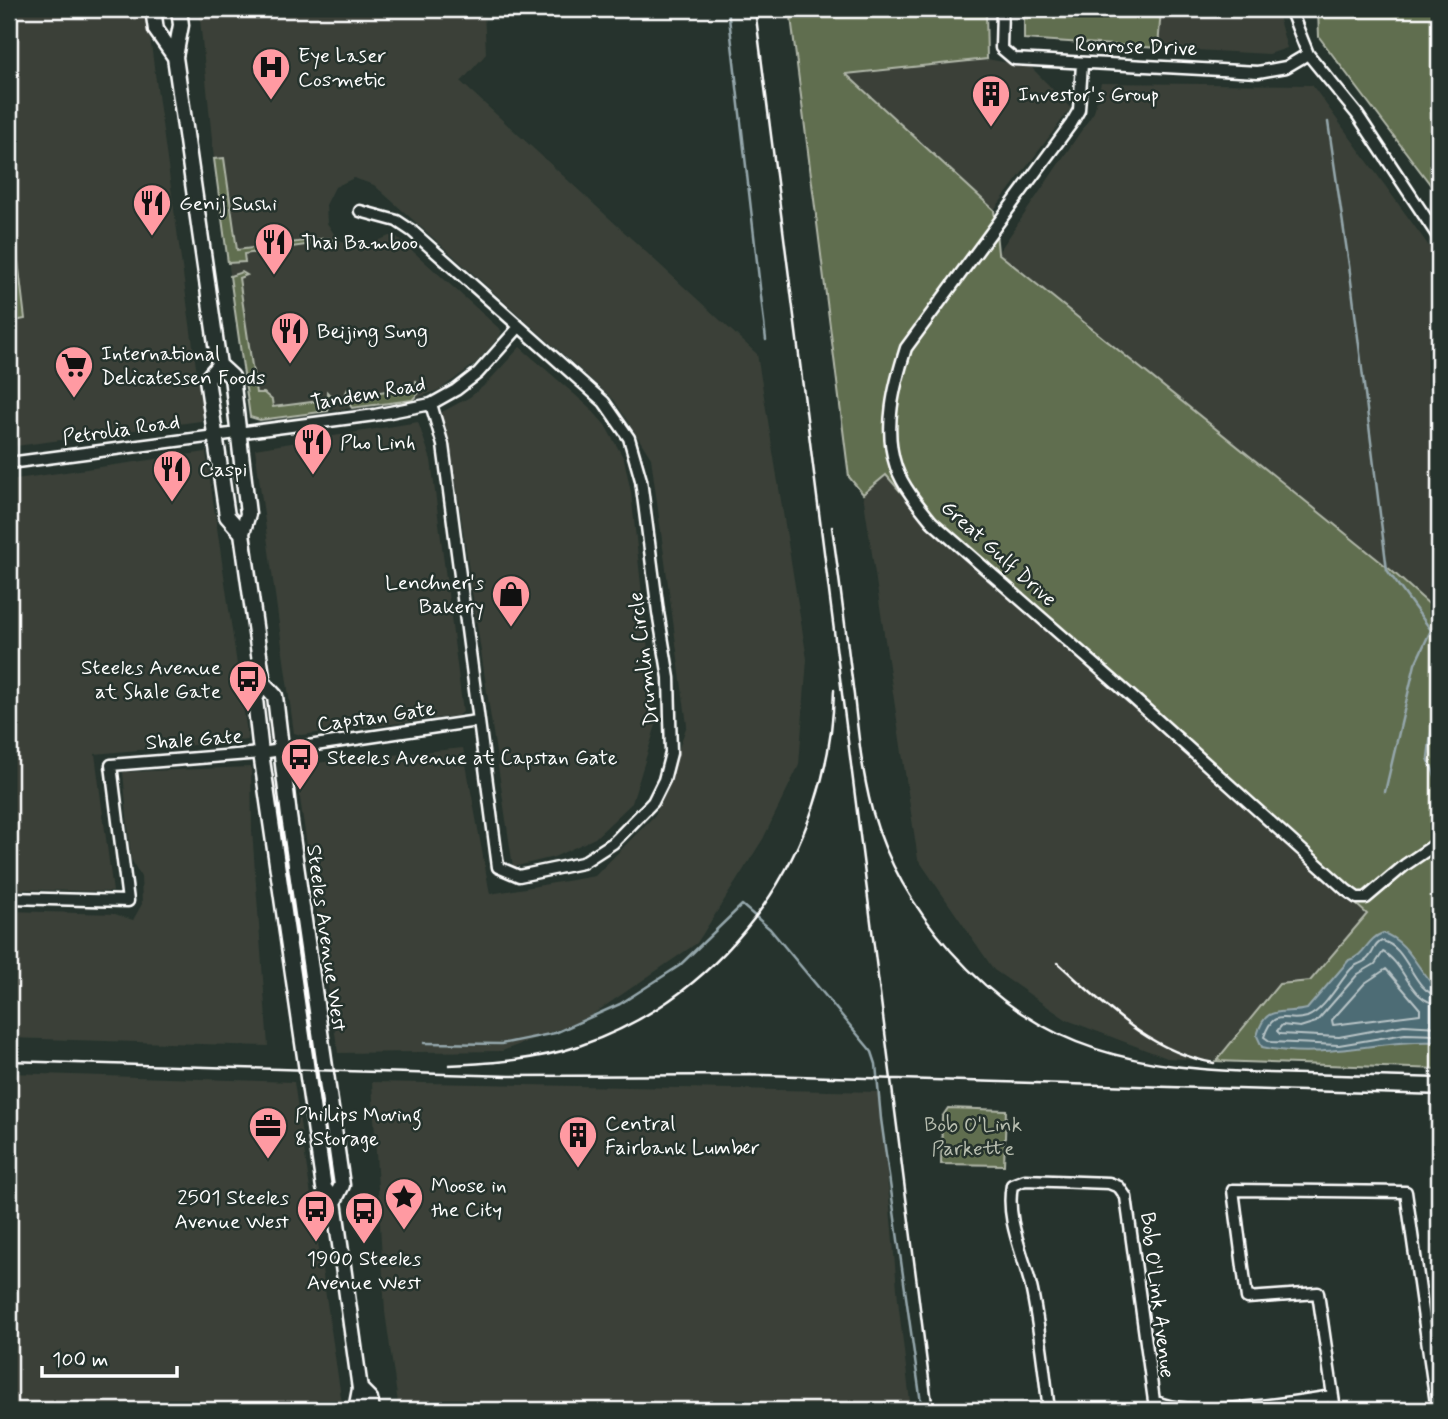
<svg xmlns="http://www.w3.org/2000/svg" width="1448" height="1419" font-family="Mynerve,sans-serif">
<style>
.built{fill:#3a4138}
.green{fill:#616e50;stroke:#b0b6a8;stroke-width:2}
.water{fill:#4e6c74;stroke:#95a7ac;stroke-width:2}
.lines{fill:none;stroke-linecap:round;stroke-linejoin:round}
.shore{stroke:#b8c4c7;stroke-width:2}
.stream{stroke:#95a7ac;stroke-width:2.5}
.minor-casing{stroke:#fff;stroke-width:15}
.secondary-casing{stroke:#fff;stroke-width:19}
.minor{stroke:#26332d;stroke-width:10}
.secondary{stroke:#26332d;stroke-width:14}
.rail{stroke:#fff;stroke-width:2.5}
.labels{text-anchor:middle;stroke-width:5;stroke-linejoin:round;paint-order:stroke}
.street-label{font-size:21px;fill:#fff;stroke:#26332d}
.poi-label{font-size:21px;fill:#fff;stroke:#26332d;text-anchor:start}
.park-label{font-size:21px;fill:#b8beb0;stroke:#26332d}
</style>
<rect width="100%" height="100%" fill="#26332d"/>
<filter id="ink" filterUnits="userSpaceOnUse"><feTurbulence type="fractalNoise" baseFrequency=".0143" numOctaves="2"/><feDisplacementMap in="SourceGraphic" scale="14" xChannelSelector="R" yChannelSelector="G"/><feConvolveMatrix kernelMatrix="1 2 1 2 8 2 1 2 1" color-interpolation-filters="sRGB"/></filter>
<g filter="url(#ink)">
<path class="built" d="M9 9H146L203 417 201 421 9 447V322L25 319 9 196Z
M199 9H484L486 54 461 82 757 354 807 659 799 765 763 839 697 943 586 1019 502 1051 338 1053 295 765 463 748 490 894 595 876 656 814 687 725 651 458 614 400 374 185 354 178 335 187 326 205 327 223 336 237 346 244 364 247 389 236 397 237 502 331 500 336 476 363 441 389 412 400 260 420 250 417 214 159Z
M1161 9H1276L1287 48 1269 54 1158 48Z
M987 59 1031 67 1071 108 994 210 845 74Z
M1101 83 1312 85 1439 260V613L1392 571 998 253 1094 112Z
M520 347 589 407 605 425 624 459 631 492 656 725 632 803 595 838 554 857 513 867 452 456 442 417V412L470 397 486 384Z
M418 422 431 460 463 712 457 716 301 735 294 733 255 449Z
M206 452 248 740 95 754 113 892 9 889V480Z
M886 474 927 522 1368 915 1310 981 1279 984 1216 1061 1167 1058 1067 1020 994 970 918 859 863 494Z
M251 767 252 830 268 1046 9 1038V911L115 914 133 920 142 904 141 877 131 859 123 772Z
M9 1073 294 1082 343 1410H9Z
M372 1082 880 1092 898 1300 911 1410H399L385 1312Z"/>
<path class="green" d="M790 9H986L987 59 846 74 994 210 998 253 1392 571 1439 613V1069L1216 1061 1279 984 1310 981 1367 914 927 522 886 475 863 494 849 477Z
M1024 9H1161L1158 48 1024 39Z
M1318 9H1439V196L1319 37Z
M224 158 237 250 328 238 333 241 244 254 245 262 228 263 214 159Z
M16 244 25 319 9 322V245Z
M242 272 247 275 239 278 256 393H264L272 400 273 407 327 400V392L332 397 328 411 260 420 250 417 230 276Z
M416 380 419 393 412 400 352 408 344 396 348 389 350 397 416 386Z
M948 1108 1006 1110 1004 1165 941 1164 942 1117Z"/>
<path class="water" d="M1383 933C1410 942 1419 974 1439 991V1042C1379 1039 1323 1061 1262 1047L1257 1036C1265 1003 1283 1015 1307 1009L1349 960C1366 955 1366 939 1383 933Z"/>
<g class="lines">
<path class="shore" d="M1386 969 1420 1009V1014L1333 1025 1332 1020 1365 983Z
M1439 996C1412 992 1409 947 1382 941 1373 945 1375 951 1369 957 1364 964 1356 963 1351 969 1339 982 1325 1010 1307 1017 1286 1024 1274 1006 1264 1037L1271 1042 1339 1045 1405 1034 1439 1035
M1439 1004C1411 1003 1405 964 1383 952L1375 964 1358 974 1316 1022 1300 1027 1282 1025 1277 1031 1280 1034 1339 1037 1404 1025 1439 1027"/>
<path class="stream" d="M728 9 766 340
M1328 122 1349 265 1387 570 1431 630 1434 642 1433 718 1428 758 1439 786
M1385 792 1415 664 1431 630
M424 1043 501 1044 555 1033 620 1004 679 966 742 905 770 929 872 1052 876 1064 881 1119 922 1410"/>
<g class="minor-casing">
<path id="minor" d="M1002 9 1001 48 1014 59 1258 72 1286 67 1308 54
M1290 9 1308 54 1357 114 1439 238
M1082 64 1079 110 1071 124 906 348C894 386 883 428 896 467 903 487 919 506 932 522L1132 697 1346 890 1357 898H1366L1405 865 1439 842
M360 211 397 221 412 231 604 402 629 438 641 480 658 612 669 678 671 753 664 780 653 802 613 843 582 863 519 876 498 867 443 445 431 404
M9 463 375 415 431 404 456 390 478 373 519 327
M9 898 128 901 111 765 261 753 477 721
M1049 1410C1044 1371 1040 1330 1032 1291 1025 1257 1005 1221 1012 1185L1025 1180 1109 1183 1119 1187 1126 1197 1154 1401C1195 1419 1286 1403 1332 1396
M1335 1410 1318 1293 1247 1298 1233 1190 1406 1192 1437 1410"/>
</g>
<g class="secondary-casing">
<path id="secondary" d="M153 9 156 30 175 57
M179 9 181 25 175 57 219 365 232 377 248 514 242 533 263 683 255 699 261 753 324 1188 334 1201 360 1389 356 1410
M219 365 207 379 227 516 242 533
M263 683 275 696 289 816 342 1185 334 1201
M360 1389 370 1399 372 1410"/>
</g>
<use href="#minor" class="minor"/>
<use href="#secondary" class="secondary"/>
<path class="rail" d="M755 9 933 1410
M832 527C840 583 847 639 854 695 858 733 862 772 872 810 887 863 915 910 951 951 1044 1055 1139 1068 1270 1073 1327 1075 1383 1076 1439 1078
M1058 963C1106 1006 1148 1051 1214 1063
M9 1061 509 1076 764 1075 1439 1095
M449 1065C493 1063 537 1060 579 1046 730 995 831 847 834 690"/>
</g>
</g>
<defs>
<g id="hospital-pin" transform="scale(2.0125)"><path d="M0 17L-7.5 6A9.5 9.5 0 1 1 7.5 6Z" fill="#ff9aa2" stroke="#26332d"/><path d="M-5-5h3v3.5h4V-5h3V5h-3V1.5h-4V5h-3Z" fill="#111"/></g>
<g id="building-pin" transform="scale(2.0125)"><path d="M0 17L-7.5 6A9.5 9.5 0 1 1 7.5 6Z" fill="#ff9aa2" stroke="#26332d"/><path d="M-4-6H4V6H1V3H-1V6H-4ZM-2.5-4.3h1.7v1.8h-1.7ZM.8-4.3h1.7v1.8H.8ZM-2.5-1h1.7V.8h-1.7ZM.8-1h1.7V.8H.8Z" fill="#111"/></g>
<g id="restaurant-pin" transform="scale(2.0125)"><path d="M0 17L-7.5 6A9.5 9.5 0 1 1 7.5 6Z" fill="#ff9aa2" stroke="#26332d"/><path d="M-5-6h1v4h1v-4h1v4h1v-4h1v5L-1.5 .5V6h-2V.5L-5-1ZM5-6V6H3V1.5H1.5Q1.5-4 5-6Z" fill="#111"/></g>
<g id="supermarket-pin" transform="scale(2.0125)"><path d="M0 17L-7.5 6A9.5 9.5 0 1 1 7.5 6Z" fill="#ff9aa2" stroke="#26332d"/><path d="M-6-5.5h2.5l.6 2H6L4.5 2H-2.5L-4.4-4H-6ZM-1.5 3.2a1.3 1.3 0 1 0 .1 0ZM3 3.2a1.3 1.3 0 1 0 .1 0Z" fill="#111"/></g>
<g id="shop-pin" transform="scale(2.0125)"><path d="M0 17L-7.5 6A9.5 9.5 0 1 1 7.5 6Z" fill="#ff9aa2" stroke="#26332d"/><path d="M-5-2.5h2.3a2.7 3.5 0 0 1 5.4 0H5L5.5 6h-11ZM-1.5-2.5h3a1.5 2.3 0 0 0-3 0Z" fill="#111"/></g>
<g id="bus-pin" transform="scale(2.0125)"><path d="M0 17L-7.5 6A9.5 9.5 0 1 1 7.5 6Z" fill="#ff9aa2" stroke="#26332d"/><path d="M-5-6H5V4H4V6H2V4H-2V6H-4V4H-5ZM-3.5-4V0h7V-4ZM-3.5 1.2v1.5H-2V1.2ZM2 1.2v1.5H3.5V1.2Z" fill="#111"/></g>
<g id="office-pin" transform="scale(2.0125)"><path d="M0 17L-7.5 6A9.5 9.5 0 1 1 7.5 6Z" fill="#ff9aa2" stroke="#26332d"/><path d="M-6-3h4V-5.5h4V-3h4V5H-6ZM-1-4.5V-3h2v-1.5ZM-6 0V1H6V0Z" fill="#111"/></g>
<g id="sight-pin" transform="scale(2.0125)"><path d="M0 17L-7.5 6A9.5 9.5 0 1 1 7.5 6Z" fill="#ff9aa2" stroke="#26332d"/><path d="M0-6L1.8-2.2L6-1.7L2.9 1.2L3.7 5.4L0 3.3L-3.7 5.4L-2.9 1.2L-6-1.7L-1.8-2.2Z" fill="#111"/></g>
</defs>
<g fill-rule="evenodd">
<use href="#hospital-pin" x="271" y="67"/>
<use href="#building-pin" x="991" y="94"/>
<use href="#restaurant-pin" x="152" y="203"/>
<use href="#restaurant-pin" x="274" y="242"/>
<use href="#restaurant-pin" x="290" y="331"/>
<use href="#supermarket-pin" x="74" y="365"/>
<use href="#restaurant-pin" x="313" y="442"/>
<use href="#restaurant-pin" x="172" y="469"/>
<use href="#shop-pin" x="511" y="594"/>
<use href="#bus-pin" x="248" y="679"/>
<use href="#bus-pin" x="300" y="757"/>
<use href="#office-pin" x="268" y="1126"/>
<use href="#building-pin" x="578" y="1135"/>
<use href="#sight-pin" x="404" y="1197"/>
<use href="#bus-pin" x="316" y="1209"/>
<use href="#bus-pin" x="364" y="1211"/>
</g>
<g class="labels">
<g class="street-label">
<text transform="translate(1136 46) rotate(2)" y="7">Ronrose Drive</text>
<text transform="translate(368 393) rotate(-10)" y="7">Tandem Road</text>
<text transform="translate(121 429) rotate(-8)" y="7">Petrolia Road</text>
<text transform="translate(999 553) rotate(42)" y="7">Great Gulf Drive</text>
<text transform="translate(643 659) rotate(-97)" y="7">Drumlin Circle</text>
<text transform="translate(376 716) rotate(-8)" y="7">Capstan Gate</text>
<text transform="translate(194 739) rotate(-4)" y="7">Shale Gate</text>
<text transform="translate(327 938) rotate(82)" y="7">Steeles Avenue West</text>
<text transform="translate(1158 1295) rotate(83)" y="7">Bob O'Link Avenue</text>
</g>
<g class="poi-label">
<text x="298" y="62">Eye Laser<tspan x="298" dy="24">Cosmetic</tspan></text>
<text x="1018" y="101">Investor's Group</text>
<text x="179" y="210">Genij Sushi</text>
<text x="301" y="249">Thai Bamboo</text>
<text x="317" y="338">Beijing Sung</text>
<text x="101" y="360">International<tspan x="101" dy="24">Delicatessen Foods</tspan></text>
<text x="340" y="449">Pho Linh</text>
<text x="199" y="476">Caspi</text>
<text x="484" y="589" text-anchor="end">Lenchner's<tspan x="484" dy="24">Bakery</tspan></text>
<text x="221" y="674" text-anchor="end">Steeles Avenue<tspan x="221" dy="24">at Shale Gate</tspan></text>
<text x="327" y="764">Steeles Avenue at Capstan Gate</text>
<text x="295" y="1121">Phillips Moving<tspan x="295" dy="24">&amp; Storage</tspan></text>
<text x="605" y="1130">Central<tspan x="605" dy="24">Fairbank Lumber</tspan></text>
<text x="431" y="1192">Moose in<tspan x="431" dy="24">the City</tspan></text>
<text x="289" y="1204" text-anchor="end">2501 Steeles<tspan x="289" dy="24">Avenue West</tspan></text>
<text x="364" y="1265" text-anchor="middle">1900 Steeles<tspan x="364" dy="24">Avenue West</tspan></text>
</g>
<g class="park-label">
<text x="973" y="1131">Bob O'Link<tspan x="973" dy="24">Parkette</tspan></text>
</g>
</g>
<rect width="1448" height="1419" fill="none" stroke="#26332d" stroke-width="35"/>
<rect x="18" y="18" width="1413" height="1384" fill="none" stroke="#fff" stroke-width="2.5" filter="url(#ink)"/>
<path d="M42 1366v10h135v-10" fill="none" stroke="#ffffff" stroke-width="3.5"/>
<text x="52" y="1366" font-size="21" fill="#ffffff" stroke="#26332d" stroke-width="5" paint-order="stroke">100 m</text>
</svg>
